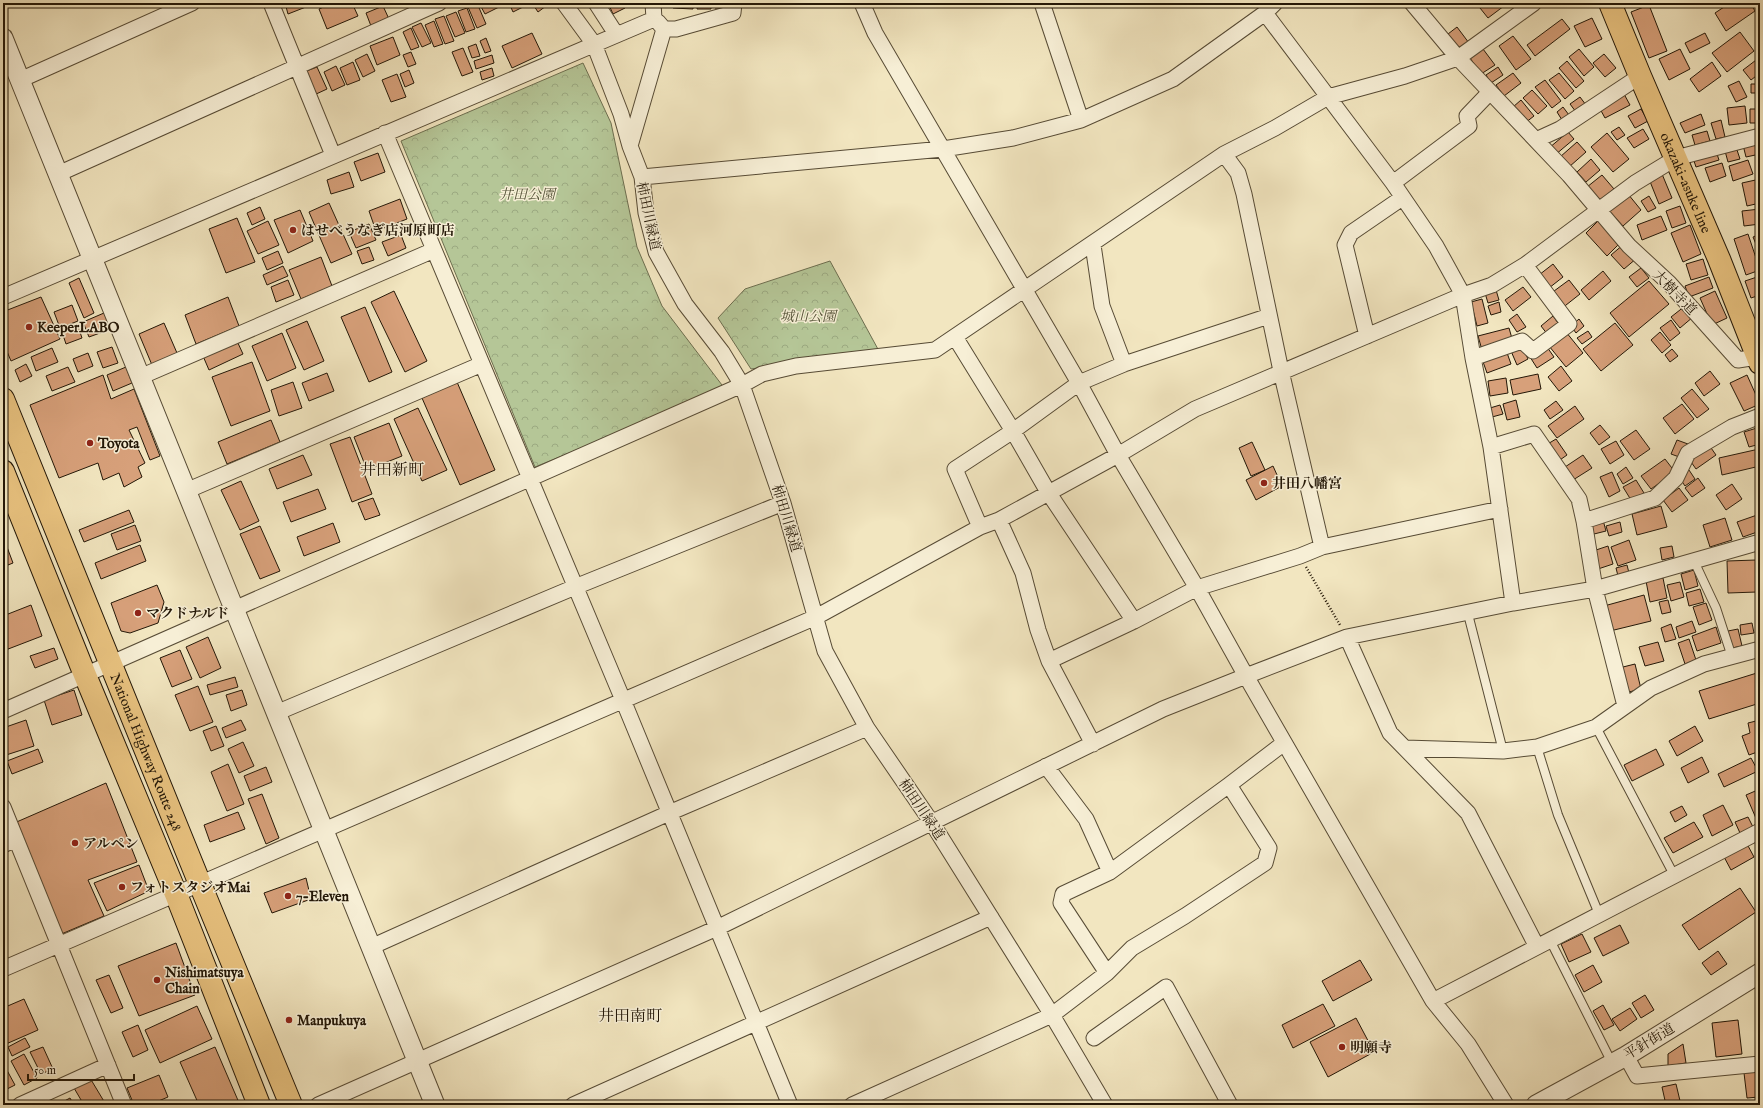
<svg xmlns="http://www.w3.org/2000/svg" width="1763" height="1108" font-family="'IM FELL English','Noto Serif JP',serif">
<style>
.forest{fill:url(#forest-crowns);stroke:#6c6e4f}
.building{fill:#d7a07a;stroke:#231707}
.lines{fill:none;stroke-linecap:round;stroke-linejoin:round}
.service-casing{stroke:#574b35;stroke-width:10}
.minor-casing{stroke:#574b35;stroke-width:17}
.tertiary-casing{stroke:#574b35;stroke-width:21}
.primary-casing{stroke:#231707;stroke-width:24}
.trunk-casing{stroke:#231707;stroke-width:24}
.path{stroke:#231707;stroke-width:2.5;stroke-dasharray:1 2;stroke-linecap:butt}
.service{stroke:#f7efd6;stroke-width:8}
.minor{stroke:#f7efd6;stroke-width:15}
.tertiary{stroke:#f7efd6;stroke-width:19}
.primary{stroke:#e9c380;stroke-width:22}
.trunk{stroke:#e9c380;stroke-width:22}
.poi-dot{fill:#8f2418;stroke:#f7efd6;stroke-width:1.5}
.labels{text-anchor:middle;stroke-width:3;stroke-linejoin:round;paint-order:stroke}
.street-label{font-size:14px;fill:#231707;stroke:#f7efd6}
.park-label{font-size:14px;font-style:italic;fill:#565439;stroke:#f7efd6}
.poi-label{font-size:14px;font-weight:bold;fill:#231707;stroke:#f7efd6;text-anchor:start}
.quarter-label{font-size:16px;fill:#231707;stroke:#f7efd6}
</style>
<defs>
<pattern id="forest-crowns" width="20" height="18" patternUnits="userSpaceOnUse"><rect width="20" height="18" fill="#b5c697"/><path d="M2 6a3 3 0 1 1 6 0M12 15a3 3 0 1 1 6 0" fill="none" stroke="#9ba981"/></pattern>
</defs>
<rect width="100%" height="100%" fill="#f2e6c0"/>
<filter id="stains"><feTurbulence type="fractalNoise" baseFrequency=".005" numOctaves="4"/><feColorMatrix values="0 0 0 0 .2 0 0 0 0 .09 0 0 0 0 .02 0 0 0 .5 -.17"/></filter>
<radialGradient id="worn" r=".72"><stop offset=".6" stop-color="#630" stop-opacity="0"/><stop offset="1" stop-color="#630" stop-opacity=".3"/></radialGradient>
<path class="forest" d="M583 63 611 123 637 247 662 306 725 389 535 467 401 141Z
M830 261 879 351 751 369 718 318 745 289Z"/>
<path class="building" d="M285 3H310L311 5 288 14Z
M333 3H352L358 16 327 29 319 9Z
M477 3 486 24 477 28 468 7Z
M479 3H502L503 5 485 14Z
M509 3H526L527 5 513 12Z
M532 3H550L538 12Z
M608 3H623L625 8 613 14Z
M673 3H693V9L673 8Z
M698 3H711V9H697Z
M715 3H729V8H715Z
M1476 3H1508L1488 18Z
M1730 3H1750L1755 11 1726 31 1715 13Z
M1649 5 1667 51 1649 58 1631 12Z
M383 6 389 19 371 26 366 13Z
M467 8 475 29 466 32 458 11Z
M456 12 465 33 455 37 446 16Z
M444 16 454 41 445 44 435 19Z
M1592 18 1602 39 1585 47 1574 26Z
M1562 19 1570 29 1535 56 1527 45Z
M434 21 443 44 434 47 425 25Z
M421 23 431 43 422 47 412 27Z
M1457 27 1469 43 1460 49 1448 34Z
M411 28 419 47 411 50 403 32Z
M1740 32 1754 51 1727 72 1712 53Z
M532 33 542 54 512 68 502 46Z
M1705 33 1710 43 1690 53 1685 43Z
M1513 36 1531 59 1516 70 1499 46Z
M393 37 400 55 377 65 370 46Z
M486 38 491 51 485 53 480 41Z
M476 44 480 56 472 58 468 47Z
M463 48 473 72 462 76 452 52Z
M1483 49 1495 65 1481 74 1470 58Z
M1579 49 1594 67 1584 76 1569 57Z
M1680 49 1690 69 1669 80 1659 59Z
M411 52 416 64 408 67 403 55Z
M367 54 375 71 363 77 355 60Z
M1604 54 1616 68 1605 77 1593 63Z
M492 55 494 63 476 69 474 61Z
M1760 57V73L1751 80 1743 70Z
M1567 61 1584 81 1576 88 1559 68Z
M353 62 360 80 347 85 340 68Z
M1712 62 1721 76 1699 92 1690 79Z
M336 66 345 85 332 91 324 72Z
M317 67 327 89 314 95 304 72Z
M1498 67 1503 75 1491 83 1486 75Z
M492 68 494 76 482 80 480 72Z
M409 70 414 83 405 87 400 74Z
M1513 73 1521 83 1504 96 1496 85Z
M1559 73 1574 91 1565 99 1549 80Z
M397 74 406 97 391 102 382 80Z
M1545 80 1561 101 1552 108 1535 87Z
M1739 81 1747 97 1736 102 1728 86Z
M1751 84H1760V93H1751Z
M1532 90 1547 106 1538 114 1523 98Z
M1624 94 1630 105 1605 118 1599 107Z
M1580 97 1586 105 1576 112 1570 104Z
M1521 100 1534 116 1525 123 1513 107Z
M1745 106 1747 123 1729 125 1727 108Z
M1563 107 1569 115 1562 120 1557 112Z
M1641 109 1648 121 1635 128 1628 116Z
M1750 109H1760V123H1750Z
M1701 114 1705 125 1685 133 1680 123Z
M1721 120 1725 137 1716 139 1711 123Z
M1619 127 1625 135 1617 140 1611 132Z
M1643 129 1649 139 1634 148 1627 138Z
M1707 131 1710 141 1695 145 1692 135Z
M1568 132 1574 139 1555 155 1549 148Z
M1607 133 1629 159 1613 172 1591 147Z
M1760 140V154L1746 157 1743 145Z
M1577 142 1586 152 1569 167 1560 157Z
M1736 147 1740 159 1728 162 1725 151Z
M1716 151 1719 160 1696 167 1693 158Z
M378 153 385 172 361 181 354 162Z
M1591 159 1600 170 1586 182 1577 172Z
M1748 160 1753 174 1733 181 1729 166Z
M1722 163 1726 176 1710 182 1705 168Z
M349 172 354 187 331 194 327 180Z
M1662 174 1672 198 1659 204 1649 179Z
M1602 175 1614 189 1599 201 1587 187Z
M1760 179V203L1747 206 1742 183Z
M1628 194 1641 210 1623 226 1609 211Z
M1649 196 1656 208 1648 212 1641 201Z
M400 199 407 219 376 231 369 211Z
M329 203 352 254 331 263 309 212Z
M1680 206 1686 223 1672 228 1666 211Z
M260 207 265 219 252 225 247 213Z
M1760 209V224L1744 226 1742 211Z
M300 210 313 241 288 253 274 220Z
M1661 216 1667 230 1642 240 1637 225Z
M237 218 255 262 226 273 209 229Z
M1599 220 1620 243 1607 256 1586 233Z
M268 221 279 245 258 254 247 231Z
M369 224 376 240 356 248 349 232Z
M1690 225 1701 254 1683 262 1671 233Z
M1748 234 1760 270 1746 275 1734 239Z
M1760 234V254L1753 237Z
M401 235 406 248 388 256 382 242Z
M1624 244 1637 258 1624 269 1611 255Z
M369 247 374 260 362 264 357 251Z
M278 251 283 263 267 270 262 258Z
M321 257 332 286 301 299 289 270Z
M1703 259 1708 275 1691 280 1686 264Z
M1553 264 1563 277 1549 288 1539 275Z
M283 266 288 276 267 285 263 275Z
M1641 268 1649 278 1637 287 1629 277Z
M1603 271 1611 281 1589 300 1581 290Z
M1760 276V295L1751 298 1745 281Z
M1709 277 1713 288 1689 297 1685 286Z
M79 278 94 313 84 318 69 283Z
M288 280 294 295 276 302 271 287Z
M1569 280 1580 294 1561 309 1550 294Z
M1649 281 1669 304 1629 337 1610 313Z
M1523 287 1531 297 1513 311 1505 300Z
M1496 290 1499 300 1488 303 1485 293Z
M394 291 427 361 405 372 371 302Z
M1715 291 1727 318 1712 325 1700 298Z
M41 297 60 339 11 361 3 342V315L5 311Z
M228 297 239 326 196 344 185 315Z
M1482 299 1488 323 1477 326 1471 302Z
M1499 302 1501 312 1491 315 1488 306Z
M72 305 78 321 60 328 54 312Z
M1685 306 1693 317 1680 328 1671 317Z
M365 307 392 372 369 382 341 317Z
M104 313 111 329 89 337 83 322Z
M1517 314 1526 327 1517 332 1509 320Z
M1553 316 1560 326 1548 335 1541 326Z
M1579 319 1584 326 1576 333 1571 326Z
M1671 320 1680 333 1670 341 1660 328Z
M307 321 324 361 304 370 286 330Z
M164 323 177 353 152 365 139 334Z
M1615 323 1633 345 1601 371 1583 349Z
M78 326 82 338 66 344 62 332Z
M1509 328 1513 342 1482 350 1478 336Z
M1588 331 1592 337 1582 344 1577 338Z
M1566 332 1583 353 1566 367 1549 346Z
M1660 332 1671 345 1662 353 1651 340Z
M282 333 296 368 267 381 252 346Z
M237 341 243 354 209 370 203 356Z
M1522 346 1528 359 1517 365 1511 351Z
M112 347 118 363 103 368 97 352Z
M1547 347 1554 357 1537 368 1530 357Z
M52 348 58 362 36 371 31 357Z
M1672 349 1678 356 1670 362 1665 355Z
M1506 350 1511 364 1487 373 1482 359Z
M88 353 93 366 78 372 73 359Z
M252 362 270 411 231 426 212 377Z
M26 364 32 376 20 382 15 370Z
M1561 366 1572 381 1559 391 1548 377Z
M68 367 75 382 52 391 46 376Z
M126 367 132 383 113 391 107 375Z
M1710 371 1720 384 1704 396 1695 383Z
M327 373 334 391 309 401 302 383Z
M1538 374 1541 389 1513 395 1510 380Z
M103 375 111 399 134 389 160 456 150 460 137 427 129 430 145 463 138 467 142 477 124 487 119 473 103 480 98 463 59 478 30 405Z
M1747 375 1760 404 1744 411 1730 383Z
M1506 378 1508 393 1490 396 1488 381Z
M293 382 302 408 279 416 271 390Z
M457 382 495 470 460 485 422 398Z
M1692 389 1709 409 1697 418 1681 398Z
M1516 400 1520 417 1507 420 1503 404Z
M1556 401 1563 410 1550 419 1544 410Z
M1682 404 1694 419 1675 434 1663 418Z
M1500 405 1503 414 1492 417 1490 408Z
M1575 406 1584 419 1557 438 1548 426Z
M418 408 447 470 422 481 394 419Z
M271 420 280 442 227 464 218 442Z
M389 423 402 456 367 470 354 437Z
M1600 425 1610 437 1599 445 1590 433Z
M1760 427V444L1749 447 1744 432Z
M1636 430 1650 449 1634 460 1620 441Z
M350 437 372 494 352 502 330 444Z
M1556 439 1567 455 1557 462 1546 445Z
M1677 440 1688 444 1682 458 1671 454Z
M1616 441 1624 455 1610 464 1601 449Z
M1252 442 1265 470 1251 476 1239 448Z
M1709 445 1716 455 1696 469 1689 459Z
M1759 449 1760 466 1722 475 1719 458Z
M303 455 312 475 277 489 269 469Z
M1583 455 1592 468 1573 480 1565 467Z
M1665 459 1675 472 1651 489 1641 476Z
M1273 466 1282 486 1256 500 1246 480Z
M1626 467 1633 478 1623 484 1617 474Z
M1689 470 1695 479 1685 486 1679 477Z
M1612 472 1620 491 1609 497 1600 477Z
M1698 478 1705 488 1692 497 1685 488Z
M1636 480 1644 493 1631 500 1623 487Z
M241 481 259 521 240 530 221 490Z
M1732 484 1742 499 1726 510 1716 495Z
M1679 488 1688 500 1672 512 1663 500Z
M318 489 326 509 291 522 283 502Z
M373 498 380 515 365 520 358 503Z
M1661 506 1667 527 1637 535 1632 514Z
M129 510 134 522 84 542 79 530Z
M1760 514V531L1743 537 1737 522Z
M1725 518 1732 540 1710 547 1703 525Z
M1603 520 1606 531 1590 535 1587 524Z
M1620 522 1622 532 1609 536 1606 526Z
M333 523 340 542 304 556 297 537Z
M135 525 141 541 117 550 111 534Z
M260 526 280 571 260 579 240 534Z
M1629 540 1636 560 1618 566 1611 547Z
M140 545 146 561 101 579 95 563Z
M1608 546 1613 564 1598 569 1593 551Z
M1672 546 1674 557 1662 560 1660 548Z
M7 547 13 563 3 567V549Z
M1756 560 1757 592 1728 593 1727 561Z
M1627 565 1629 573 1618 576 1616 568Z
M1694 570 1698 586 1685 590 1681 574Z
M1663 578 1667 598 1650 602 1646 581Z
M1680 582 1684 597 1671 601 1667 585Z
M157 585 164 602 158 623 130 633 121 631 111 603Z
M1700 589 1704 602 1689 606 1686 593Z
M1644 595 1651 621 1610 631 1604 606Z
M1668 600 1671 612 1662 614 1659 602Z
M1706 603 1712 620 1699 625 1693 607Z
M31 605 42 636 3 651V616Z
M1692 621 1696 632 1679 638 1676 627Z
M1752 623 1754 633 1741 635 1740 625Z
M1671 624 1676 639 1665 642 1661 628Z
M1716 627 1721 643 1697 651 1692 636Z
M1738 629 1742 646 1732 648 1728 631Z
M208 637 221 668 200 678 186 647Z
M1689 639 1696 660 1685 664 1678 643Z
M1658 642 1664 661 1645 666 1639 647Z
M54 648 58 659 35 668 30 656Z
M180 650 192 679 172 687 160 658Z
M1635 664 1641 689 1625 693 1619 668Z
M1760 672V703L1709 719 1699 691Z
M235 677 238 687 210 695 207 685Z
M198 686 213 722 190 731 175 695Z
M74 690 82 715 52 725 44 700Z
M242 690 247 705 231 711 226 695Z
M26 720 34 746 3 756V728Z
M241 720 246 730 226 738 222 728Z
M1760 720V751L1749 755 1742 736 1750 733 1748 723Z
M216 726 224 746 211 751 203 731Z
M1695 726 1703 741 1677 756 1669 741Z
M243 742 254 766 239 773 228 749Z
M38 749 43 762 12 774 7 761Z
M1656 749 1664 765 1632 781 1624 765Z
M1702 757 1709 772 1688 783 1681 768Z
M1751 758 1758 771 1724 787 1718 774Z
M228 764 244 804 227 811 211 772Z
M266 767 272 782 250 791 244 776Z
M106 783 137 862 88 880 104 916 59 935 12 824Z
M1760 789V822L1758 823 1746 795Z
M262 794 279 838 266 844 248 799Z
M1723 805 1733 825 1712 836 1703 815Z
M1682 806 1687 815 1675 822 1670 812Z
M238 812 245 829 210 842 204 825Z
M1748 817 1753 827 1740 833 1735 822Z
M1694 822 1703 837 1673 853 1664 838Z
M1746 842 1754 857 1731 870 1723 855Z
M139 865 149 891 107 911 94 883Z
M306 878 311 899 272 913 264 893Z
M1740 888 1756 912 1699 950 1682 925Z
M1620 925 1629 943 1603 956 1594 938Z
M1582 934 1591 952 1569 962 1561 944Z
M176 943 195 995 139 1016 118 966Z
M1718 951 1727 964 1711 975 1702 963Z
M1360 960 1372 980 1333 1001 1322 981Z
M1593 965 1602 982 1584 992 1575 975Z
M109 975 123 1008 111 1013 96 980Z
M1645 995 1654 1010 1641 1018 1632 1003Z
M24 999 38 1030 6 1044 3 1036V1008Z
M1323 1004 1335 1026 1293 1048 1282 1025Z
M1603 1005 1614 1025 1604 1030 1593 1011Z
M197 1006 212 1039 160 1063 145 1030Z
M1630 1008 1637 1019 1620 1031 1612 1019Z
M1356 1018 1374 1052 1328 1077 1310 1042Z
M1738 1020 1742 1054 1716 1057 1712 1023Z
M138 1025 148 1050 133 1057 122 1032Z
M25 1038 30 1047 12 1056 8 1047Z
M1683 1044 1686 1063 1668 1066V1054Z
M43 1047 53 1069 41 1074 30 1052Z
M215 1047 240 1105H199L180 1062Z
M24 1054 37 1078 24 1085 11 1061Z
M3 1063 15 1085 3 1091Z
M1757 1072 1759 1097 1747 1098 1744 1073Z
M159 1075 168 1097 149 1105H134L127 1088Z
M90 1078 105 1103 102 1105H84L74 1088Z
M1676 1084 1681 1105H1666L1662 1087Z
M70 1098 74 1105H57Z
M1735 1102H1760V1105H1735Z"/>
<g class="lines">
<g class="service-casing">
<path id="service" d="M1694 561 1716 608 1732 657
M1468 614 1503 751
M1596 727 1674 875
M1537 747 1558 815 1599 914
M1550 940 1612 1063"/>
</g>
<g class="minor-casing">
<path id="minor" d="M271 3 333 155
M564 3 594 44 621 114 630 146 642 177 646 213 656 252 685 304 722 352 742 385 783 503 825 651 867 728 932 823 1052 1015 1105 1105
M596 3 616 34
M862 3 875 33 1079 383 1118 455 1197 588 1246 676 1433 1001 1468 1044 1506 1105
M1042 3 1081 120
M1412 3 1458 58 1569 175 1629 246 1669 283 1738 360 1757 357 1760 355
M1265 13 1393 183 1436 246 1463 295 1473 358 1491 447 1513 603
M658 22 664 29H676L733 13 734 3
M20 80 192 3
M385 133 623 700 790 1105
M1536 140 1560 129 1640 76
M630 146 664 29
M1224 154 1238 173 1244 194 1281 371 1322 547 1500 509
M58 174 439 3
M642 177 943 149 1013 138 1081 120 1173 79 1265 13 1275 3
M1393 183 1469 126 1467 116 1490 92
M1093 245 1102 306 1124 364
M3 297 654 19 653 3
M1367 336 1345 245 1351 233 1402 198
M955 337 1013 431 1048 492 1134 621
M1473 358 1522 341 1533 351 1569 324 1525 265
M140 377 434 250
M1491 447 1534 434 1579 499 1584 521 1595 589 1625 706
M186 491 482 364
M999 520 1023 573 1038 630 1049 661 1093 744
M1584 521 1655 498 1676 478 1688 453 1732 427 1760 416
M980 527 955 469 1013 431 1079 383 1124 364 1269 316
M1347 637 1390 733 1468 813 1537 947
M1049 661 1134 621 1197 588 1300 556 1322 547
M3 711 742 385 762 374 796 366 935 350 1224 154 1275 128 1328 97 1405 76 1458 58 1534 3
M276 713 575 587 783 503
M1405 748 1503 751 1537 747 1596 727 1651 688 1704 664 1760 649
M1046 766 1086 819 1110 872
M3 807 124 1105
M3 845 16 839
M371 947 669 813 867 728
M3 969 816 617 980 527 999 520 1118 455 1195 409 1463 295 1492 285 1525 265 1635 183 1676 158 1760 136
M1107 973 1061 903 1063 894 1110 872 1229 785 1284 743
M1433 1001 1760 831
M1094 1038 1166 987 1230 1105
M1626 1056 1637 1076 1760 1064
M20 1105 108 1065
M318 1105 717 928 1163 709 1246 676 1347 637 1513 603 1595 589 1760 542
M573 1105 991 917
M852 1105 1052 1015 1107 973 1132 948 1185 916 1265 863 1269 848 1229 785"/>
</g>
<g class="tertiary-casing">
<path id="tertiary" d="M3 38 435 1105
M1536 1105 1626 1056 1760 973"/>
</g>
<g class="primary-casing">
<g id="primary">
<path id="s1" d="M1610 3 1640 76 1719 259 1760 363"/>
</g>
</g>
<g class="trunk-casing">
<g id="trunk">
<path id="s2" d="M3 399 200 884 291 1105"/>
<path d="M3 471 85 675 176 894 259 1105"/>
</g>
</g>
<path class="path" d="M1306 567 1340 625"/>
<use href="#service" class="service"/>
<use href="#minor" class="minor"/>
<use href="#tertiary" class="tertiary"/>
<use href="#primary" class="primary"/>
<use href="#trunk" class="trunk"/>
</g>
<g class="poi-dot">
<circle cx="293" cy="230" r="4"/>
<circle cx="29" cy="327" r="4"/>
<circle cx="90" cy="443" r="4"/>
<circle cx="1264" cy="483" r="4"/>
<circle cx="138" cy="613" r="4"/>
<circle cx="75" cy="843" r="4"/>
<circle cx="122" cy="887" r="4"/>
<circle cx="288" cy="896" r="4"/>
<circle cx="157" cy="980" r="4"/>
<circle cx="289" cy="1020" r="4"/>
<circle cx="1342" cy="1047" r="4"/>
</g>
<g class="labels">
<g class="street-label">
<text dy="5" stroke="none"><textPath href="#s1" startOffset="195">okazaki-asuke line</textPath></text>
<text transform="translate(649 216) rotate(78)" y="5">柿田川緑道</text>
<text transform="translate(1675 292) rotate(46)" y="5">大樹寺道</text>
<text transform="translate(787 518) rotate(73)" y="5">柿田川緑道</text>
<text dy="5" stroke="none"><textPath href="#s2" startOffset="381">National Highway Route 248</textPath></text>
<text transform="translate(922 809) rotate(56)" y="5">柿田川緑道</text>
<text transform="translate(1649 1041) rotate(-31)" y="5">平針街道</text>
</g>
<g class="park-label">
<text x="527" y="199">井田公園</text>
<text x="808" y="321">城山公園</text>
</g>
<g class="poi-label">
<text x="301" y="235">はせべうなぎ店河原町店</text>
<text x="37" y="332">KeeperLABO</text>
<text x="98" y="448">Toyota</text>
<text x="1272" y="488">井田八幡宮</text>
<text x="146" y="618">マクドナルド</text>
<text x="83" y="848">アルペン</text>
<text x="130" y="892">フォトスタジオMai</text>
<text x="296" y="901">7-Eleven</text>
<text x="165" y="977">Nishimatsuya<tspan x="165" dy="16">Chain</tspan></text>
<text x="297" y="1025">Manpukuya</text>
<text x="1350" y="1052">明願寺</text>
</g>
<g class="quarter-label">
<text x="392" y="475">井田新町</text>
<text x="630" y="1021">井田南町</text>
</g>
</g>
<rect width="1763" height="1108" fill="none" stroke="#f2e6c0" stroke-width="16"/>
<rect x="4" y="4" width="1755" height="1100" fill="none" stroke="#231707" stroke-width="2"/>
<rect x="8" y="8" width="1747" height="1092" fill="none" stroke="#231707"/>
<path d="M28 1074v6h106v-6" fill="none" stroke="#231707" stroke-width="2"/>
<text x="34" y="1074" font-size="12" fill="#231707" stroke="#f7efd6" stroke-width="3" paint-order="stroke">50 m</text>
<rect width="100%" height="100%" filter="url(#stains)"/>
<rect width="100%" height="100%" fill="url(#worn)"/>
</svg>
